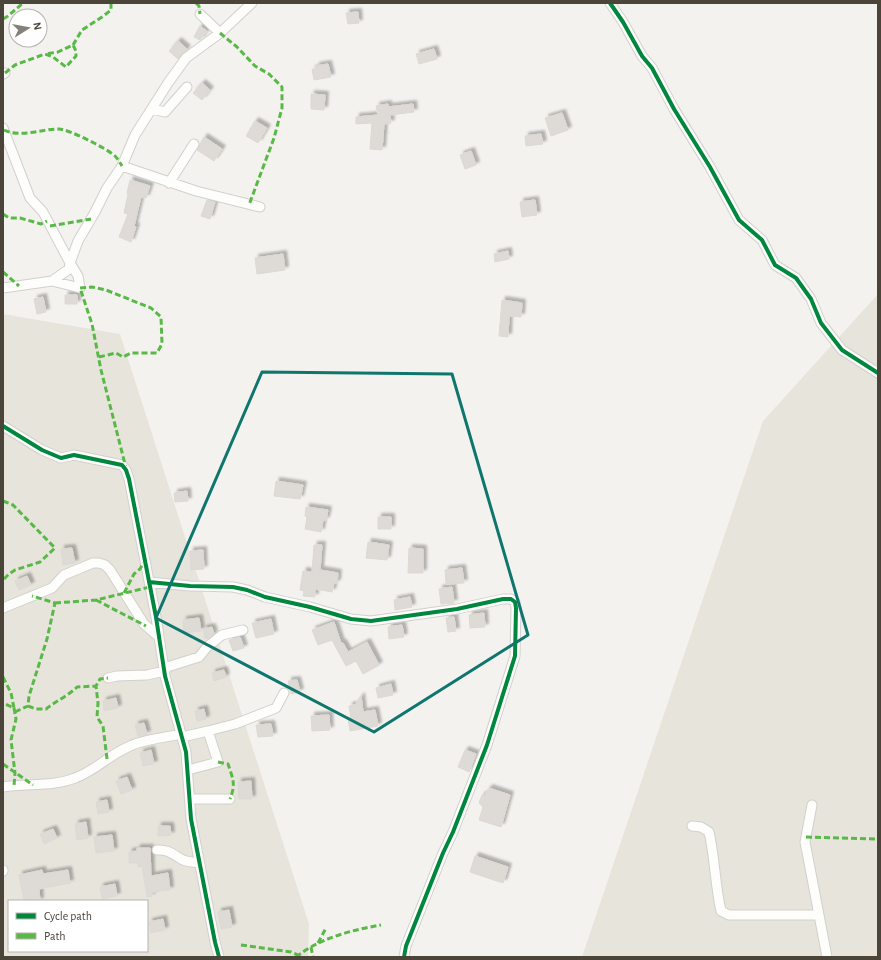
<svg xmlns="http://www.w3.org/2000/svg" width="881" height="960" font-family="'Alegreya Sans',sans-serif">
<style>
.residential{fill:#e7e4dc;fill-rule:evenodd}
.building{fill:#dedbd6;stroke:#dcd9d4;filter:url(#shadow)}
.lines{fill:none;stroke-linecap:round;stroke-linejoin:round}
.street-casing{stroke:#d2d0cb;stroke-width:11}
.street{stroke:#fdfdfc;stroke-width:9}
.quiet{stroke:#58b947;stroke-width:3;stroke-dasharray:6 3;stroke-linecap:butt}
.cycleway-casing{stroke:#fff;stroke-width:6}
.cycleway{stroke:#00873e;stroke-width:4}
.marked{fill:none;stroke:#0f766e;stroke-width:3;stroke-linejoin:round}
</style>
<defs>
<filter id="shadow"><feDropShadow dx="3.5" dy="-3.5" stdDeviation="1" flood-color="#0004"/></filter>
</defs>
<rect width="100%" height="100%" fill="#f4f2ee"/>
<path class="residential" d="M878 294V957H582L763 421Z
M3 314 120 334 309 924 308 957H3ZM9 901H147V951H9Z"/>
<path class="building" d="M358 12 359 23 348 24 346 13Z
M200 26 207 31 200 40 194 37Z
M178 41 187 49 178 59 169 51Z
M434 49 437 59 419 64 416 54Z
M328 64 331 77 314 80 312 69H316V66Z
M202 83 210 90 202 100 193 93Z
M311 94 325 95 324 110 311 109Z
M388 104V107L413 104 414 112 390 115 391 123 384 124 382 150 370 149 372 123 356 124V117L378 115 376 106Z
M562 113 568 130 551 136 545 118Z
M255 121 267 128 258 143 246 136Z
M541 134 543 144 526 146 525 136Z
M204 137 222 149 214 161 197 150Z
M471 151 476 165 465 169 460 155Z
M130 180 150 186 146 198 141 197 134 226 136 227 131 242 119 237 128 214 124 213 128 194 127 193Z
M207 200 215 202 210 219 201 216Z
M535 200 537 215 522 217 520 202Z
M508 251 509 259 495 262 494 254Z
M283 254 285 270 257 274 255 258Z
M65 295H77V304H65Z
M43 297 46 312 37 314 34 299Z
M502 300 522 303 521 317 509 316 508 337 499 336Z
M276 481 303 485 300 499 274 496Z
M187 491 188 501 175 502 174 493Z
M306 507 328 510 326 520H323L321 532 305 529 307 517 305 516Z
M378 517H391V529H378Z
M368 542 389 545 387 560 366 558Z
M314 545H322L320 570 338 573 337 583H334L332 592 315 589V597L303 596 304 591 300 590 303 571 312 572Z
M72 548 75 563 63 565 61 549Z
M409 548 423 549V573H408Z
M203 550 204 569 191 570 190 551Z
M462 568 464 583 446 584 445 570Z
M27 576 31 585 19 590 15 581Z
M452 587 454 603 441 604 439 589Z
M410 597 412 607 395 610 394 600Z
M484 613 485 627 470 628 469 615Z
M454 617 456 631 448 632 446 618Z
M199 618 201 631 184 633 183 620Z
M271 619 274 634 256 638 252 623Z
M334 622 341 643H343L348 652 367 642 379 665 363 674 356 661 346 666 332 640 318 645 312 630Z
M402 625 404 637 389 639 388 627Z
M212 627 214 634 208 639 205 638 203 629Z
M240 637 244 648 233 651 229 640Z
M224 670 226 677 214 681 212 673Z
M297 680 300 692 291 694 288 681Z
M391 684 393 695 378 698 376 688Z
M361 696 363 712 375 710 378 726 350 731 348 718H351L349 706 355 705Z
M116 698 118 708 104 711 103 701Z
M204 709 206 719 197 721 195 711Z
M329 715 330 730 312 731 311 716Z
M144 723 147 734 138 736 135 725Z
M271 724 273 736 258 737 256 725Z
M151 750 154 764 143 766 140 753Z
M465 750 476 754 469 772 458 767Z
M127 777 132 790 121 794 116 781Z
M251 781 252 799H239L238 782Z
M489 788 510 795 501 827 479 820 483 807 479 803 482 795 485 796 487 790H489Z
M107 800 109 812 98 814 96 802Z
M86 822 88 838 77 840 75 824Z
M158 826H170L171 835 158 836Z
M53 829 57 838 44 844 40 834Z
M112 835 114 851 96 853 94 837Z
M137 848H150L151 876 168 873 170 890 152 892V896L147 897 142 866 138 867V863H129V852L137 851Z
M475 856 508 867 503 883 470 872Z
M42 870 43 874 68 870 70 883 39 889 40 901H24L19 875Z
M115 884 117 896 102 899 100 887Z
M229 910 232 927 221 929 218 912Z
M163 919 165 930 151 933 149 922Z"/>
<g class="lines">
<g class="street-casing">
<path id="street" d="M610 3 623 22 642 56 652 68 674 109 710 167 739 220 762 240 775 265 796 278 811 299 821 323 842 350 878 373
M200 14 220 33
M3 74 5 73
M152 109 165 112 187 87
M3 128 30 198 43 212 70 263 69 269 52 281 3 288
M122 166 196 191 260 207
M169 183 194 144
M52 281 80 288 78 276 70 263 78 241 95 212 107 188 122 166 135 135 168 83 186 58 220 33 252 3
M3 426 42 450 61 458 74 455 122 465 126 470 129 479 156 617 165 676 186 752 191 819 215 942 219 957
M149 582 190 586 233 587 247 590 265 597 310 607 351 619 371 621 457 609 503 599H511L515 602 516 608 515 656 487 745 453 832 443 853 406 946 404 957
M3 608 52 588 64 575 93 563H99L105 565 110 570 144 624 159 637
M164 668 199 657 207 647 222 635 243 630
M108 678 117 676 147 675 165 671
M208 731 235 724 276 708 284 693
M182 737 208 731 218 762 188 770
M3 787C26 783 53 787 75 778 95 771 109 755 128 747 143 739 164 738 181 734
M190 799H230
M812 805 805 842 819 915
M692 826 701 827 709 832C715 858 715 885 721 911L729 915H819L827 957
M157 850C168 849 174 855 183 860 188 862 194 862 199 863
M3 870V871"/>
</g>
<use href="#street" class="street"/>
<path class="quiet" d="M196 3 199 6 200 14
M3 19 8 16 23 3
M220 33 237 47 255 66 269 74 282 87V108L274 138 249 205
M73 45 82 30 102 17 111 10V3
M5 73 15 65 45 54 53 57 66 67 76 56V51L73 45 58 52 45 54
M4 130C20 138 41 129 59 129 68 129 108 149 115 156 118 159 120 163 122 166
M3 214 9 218H20L41 224 47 221
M50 226 91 219
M3 272 19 286
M99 357 116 353 123 357 131 353H157L162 344 161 317 151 308 106 290 92 287 80 288 92 324 101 370 126 468
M3 501 13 505 55 548 40 562 15 570 9 574 3 580
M124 593 134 574 140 569 145 560
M96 600 146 626
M55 603 96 600 150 587
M3 677 11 693 14 708 3 703
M28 706 36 709H46C56 701 68 696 77 687L96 686
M14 708 16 719 11 740 15 773 14 786
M15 712 28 706 29 696 47 639 55 603 32 596
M107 759 103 726 97 717 98 703 96 686 100 679 108 678
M218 762 228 764C233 779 236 784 230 799
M3 764 33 785
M806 837 878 839
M318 943 326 928
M241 945 291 952 301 956
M311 947 313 957
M296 957C320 938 352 930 381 925"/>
<g class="cycleway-casing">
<path id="cycleway" d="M610 3 623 22 642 56 652 68 674 109 710 167 739 220 762 240 775 265 796 278 811 299 821 323 842 350 878 373
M3 426 42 450 61 458 74 455 122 465 126 470 129 479 156 617 165 676 186 752 191 819 215 942 219 957
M149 582 190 586 233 587 247 590 265 597 310 607 351 619 371 621 457 609 503 599H511L515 602 516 608 515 656 487 745 453 832 443 853 406 946 404 957"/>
</g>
<use href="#cycleway" class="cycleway"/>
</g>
<path class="marked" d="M262 372 452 374 528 635 374 732 156 618Z"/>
<rect width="881" height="960" fill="none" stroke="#4b4439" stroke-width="8"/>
<rect x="8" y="900" width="140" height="52" fill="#ffffff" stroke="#b7b4b0"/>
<rect x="16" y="913" width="20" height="6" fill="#00873e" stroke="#b7b4b0"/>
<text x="44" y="920" font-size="12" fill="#4b4439">Cycle path</text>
<rect x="16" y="933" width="20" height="6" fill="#58b947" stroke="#b7b4b0"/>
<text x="44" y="940" font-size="12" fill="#4b4439">Path</text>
<g transform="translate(28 28) rotate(79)"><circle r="19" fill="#ffffff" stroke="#b7b4b0"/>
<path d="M0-3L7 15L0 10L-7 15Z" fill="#868178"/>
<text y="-6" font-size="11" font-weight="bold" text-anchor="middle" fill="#4b4439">N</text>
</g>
</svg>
